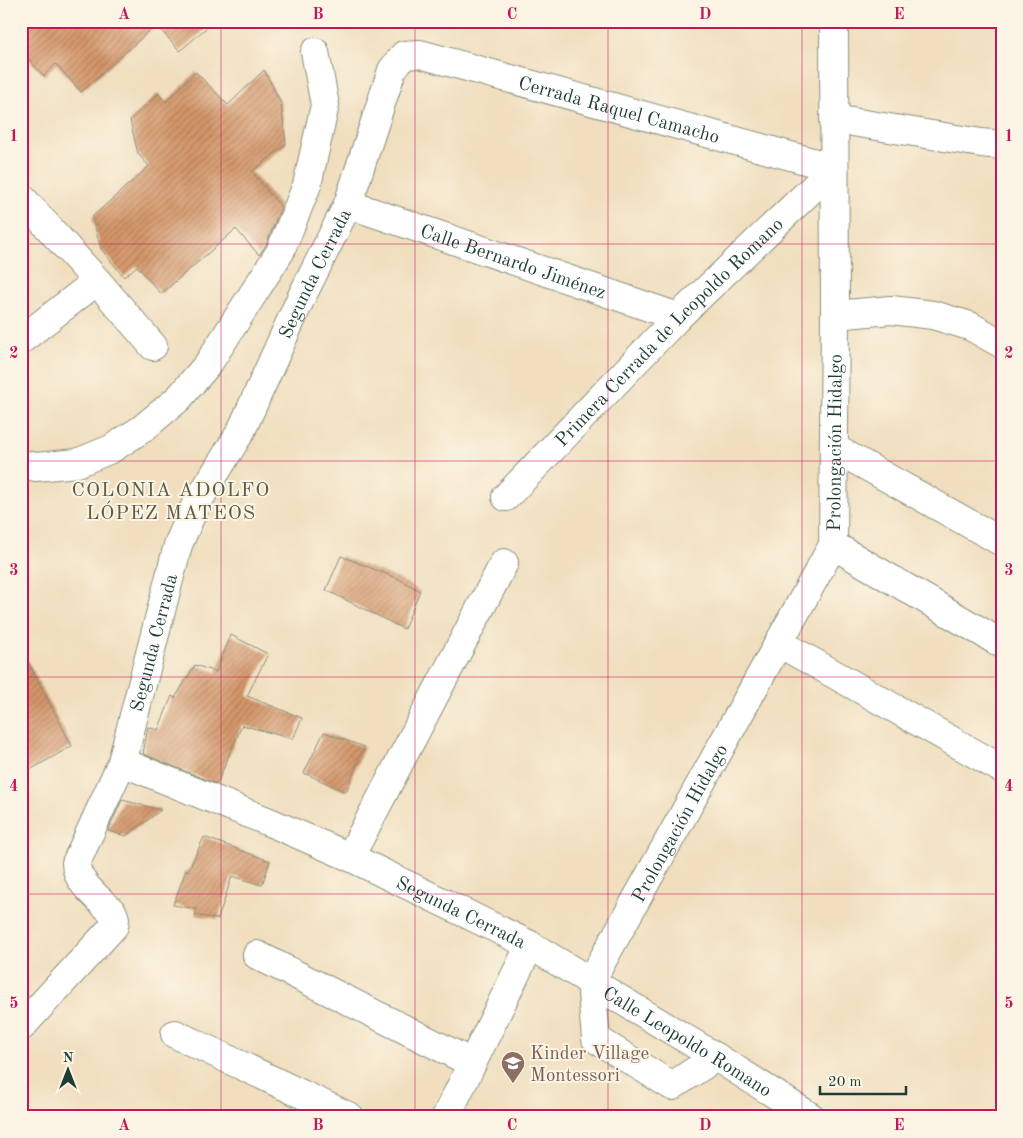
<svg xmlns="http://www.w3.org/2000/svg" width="1023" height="1138" font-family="'Old Standard TT',serif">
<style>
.building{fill:url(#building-hatch)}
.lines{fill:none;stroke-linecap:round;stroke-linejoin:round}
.minor-casing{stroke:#888e79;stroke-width:30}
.minor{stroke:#fff;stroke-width:28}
.grid{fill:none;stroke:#c2185b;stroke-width:1;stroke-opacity:0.55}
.labels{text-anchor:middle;stroke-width:4;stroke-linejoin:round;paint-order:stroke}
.street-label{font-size:19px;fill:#1f3d34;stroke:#fcf5e5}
.education-label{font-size:19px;fill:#785e54;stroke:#fcf5e5;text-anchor:start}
.neighbourhood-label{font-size:20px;letter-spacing:1px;fill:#5e5c47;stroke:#fcf5e5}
.neatline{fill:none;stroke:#c2185b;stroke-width:2}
.grid-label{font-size:16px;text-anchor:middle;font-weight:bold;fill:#c2185b}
</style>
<defs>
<pattern id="building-hatch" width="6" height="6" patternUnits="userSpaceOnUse" patternTransform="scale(1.25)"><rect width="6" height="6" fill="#d49569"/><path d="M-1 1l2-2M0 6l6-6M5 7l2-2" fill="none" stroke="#ab7b57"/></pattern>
</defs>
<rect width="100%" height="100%" fill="#fcf5e5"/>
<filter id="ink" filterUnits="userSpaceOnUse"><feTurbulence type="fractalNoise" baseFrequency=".02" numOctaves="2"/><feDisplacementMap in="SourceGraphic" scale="10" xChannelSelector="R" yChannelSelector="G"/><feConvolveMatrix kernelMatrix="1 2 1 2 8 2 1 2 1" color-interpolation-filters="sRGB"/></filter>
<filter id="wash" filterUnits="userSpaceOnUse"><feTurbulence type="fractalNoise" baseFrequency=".0096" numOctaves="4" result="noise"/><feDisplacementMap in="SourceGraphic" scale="20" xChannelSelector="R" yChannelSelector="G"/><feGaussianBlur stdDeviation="1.12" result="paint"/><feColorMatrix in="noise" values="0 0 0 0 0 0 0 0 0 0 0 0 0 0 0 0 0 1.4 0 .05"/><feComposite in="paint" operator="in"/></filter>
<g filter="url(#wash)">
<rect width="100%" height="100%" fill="#f0debe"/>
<g id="blocks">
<path class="building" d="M21 21H214L180 51 156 25 81 92 56 64 44 76 21 51Z
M264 70 281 103 286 144 252 172 281 207 266 245 259 255 236 229 161 294 137 266 124 277 101 249 92 217 149 166 138 154 130 120 158 93 166 102 196 72 228 105Z
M341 556 399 579 420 591 404 629 326 590Z
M231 635 268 654 247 696 302 718 293 739 242 725 217 784 143 754 148 727 158 730 172 696 175 698 195 665 216 672Z
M21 648 72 746 21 775Z
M324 732 364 747 346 792 304 773Z
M122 800 161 810 126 836 108 831Z
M204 837 270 861 262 885 232 876 218 919 195 915 197 909 173 905 186 870 188 871Z"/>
</g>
</g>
<g filter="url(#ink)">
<use href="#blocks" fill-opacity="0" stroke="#888e79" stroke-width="1"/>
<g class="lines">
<g class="minor-casing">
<g id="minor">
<path d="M834 119 981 143 1002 145"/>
<path d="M21 197 97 281 153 346"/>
<path id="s1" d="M348 204 678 317"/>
<path d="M835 315 891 310 933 315 970 326 1002 344"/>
<path d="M21 340 97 281"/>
<path d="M834 448 1002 542"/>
<path d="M21 464 36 467 77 463 111 449 142 429 178 399 208 364 280 252 307 185 325 105 315 52"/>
<path id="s2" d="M506 497 678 317 834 168"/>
<path d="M833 545 1002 644"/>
<path d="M779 643 1002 769"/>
<path id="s3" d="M122 762 274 824 350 857 530 945 716 1057 811 1117"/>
<path d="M350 857 504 563"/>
<path d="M257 955 472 1063"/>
<path id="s4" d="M591 981 833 545 835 315 834 21"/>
<path d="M591 981 596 1039 672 1086 716 1057"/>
<path id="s5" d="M21 1027 114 926 115 919 113 913C100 899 76 883 76 863L122 762 178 545 195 506 241 431 301 298 348 204 392 70 404 55 420 54 834 168"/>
<path d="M175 1034 350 1117"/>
<path d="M446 1117 530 945"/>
</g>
</g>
<use href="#minor" class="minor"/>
</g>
</g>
<path class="grid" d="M221 21V1117M415 21V1117M608 21V1117M802 21V1117M21 244H1002M21 461H1002M21 677H1002M21 894H1002"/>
<defs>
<g id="school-pin" transform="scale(1.25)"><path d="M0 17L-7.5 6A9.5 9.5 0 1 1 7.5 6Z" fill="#8d6e63" stroke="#fcf5e5"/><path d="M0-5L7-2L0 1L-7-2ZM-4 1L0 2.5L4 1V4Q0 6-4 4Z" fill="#fff"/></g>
</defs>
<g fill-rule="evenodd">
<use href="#school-pin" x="513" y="1063"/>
</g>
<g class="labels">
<g class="street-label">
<text dy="7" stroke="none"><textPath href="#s5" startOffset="1314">Cerrada Raquel Camacho</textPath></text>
<text dy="7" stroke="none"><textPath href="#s1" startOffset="175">Calle Bernardo Jiménez</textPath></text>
<text dy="7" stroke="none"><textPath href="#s5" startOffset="854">Segunda Cerrada</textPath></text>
<text dy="7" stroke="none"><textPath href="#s2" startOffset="232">Primera Cerrada de Leopoldo Romano</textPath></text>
<text dy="7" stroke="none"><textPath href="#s4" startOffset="601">Prolongación Hidalgo</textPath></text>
<text dy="7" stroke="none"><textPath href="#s5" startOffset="449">Segunda Cerrada</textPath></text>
<text dy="7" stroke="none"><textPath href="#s4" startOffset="181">Prolongación Hidalgo</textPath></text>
<text dy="7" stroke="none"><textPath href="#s3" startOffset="371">Segunda Cerrada</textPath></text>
<text dy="7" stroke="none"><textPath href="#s3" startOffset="632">Calle Leopoldo Romano</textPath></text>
</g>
<g class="education-label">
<text x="530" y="1059">Kinder Village<tspan x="530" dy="22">Montessori</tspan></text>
</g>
<g class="neighbourhood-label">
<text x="171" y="496">COLONIA ADOLFO<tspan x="171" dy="23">LÓPEZ MATEOS</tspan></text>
</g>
</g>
<rect width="1023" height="1138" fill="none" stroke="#fcf5e5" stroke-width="55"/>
<g transform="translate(68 1070)" stroke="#fcf5e5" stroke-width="4" paint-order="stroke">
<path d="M0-4L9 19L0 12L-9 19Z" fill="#1f3d34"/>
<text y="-8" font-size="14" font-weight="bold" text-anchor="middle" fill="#1f3d34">N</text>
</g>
<path d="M820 1086v8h86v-8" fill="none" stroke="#1f3d34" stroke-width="2.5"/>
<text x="828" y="1086" font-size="15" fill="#1f3d34" stroke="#fcf5e5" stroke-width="4" paint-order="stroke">20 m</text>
<rect x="28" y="28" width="968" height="1082" class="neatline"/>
<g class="grid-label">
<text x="124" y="19">A</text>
<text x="318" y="19">B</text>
<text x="512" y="19">C</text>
<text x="705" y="19">D</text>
<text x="899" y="19">E</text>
<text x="14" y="141">1</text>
<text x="1009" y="141">1</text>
<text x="14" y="358">2</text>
<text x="1009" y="358">2</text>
<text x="14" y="575">3</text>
<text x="1009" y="575">3</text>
<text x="14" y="791">4</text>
<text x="1009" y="791">4</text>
<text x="14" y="1008">5</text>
<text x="1009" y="1008">5</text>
<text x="124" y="1130">A</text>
<text x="318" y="1130">B</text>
<text x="512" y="1130">C</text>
<text x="705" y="1130">D</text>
<text x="899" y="1130">E</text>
</g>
</svg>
